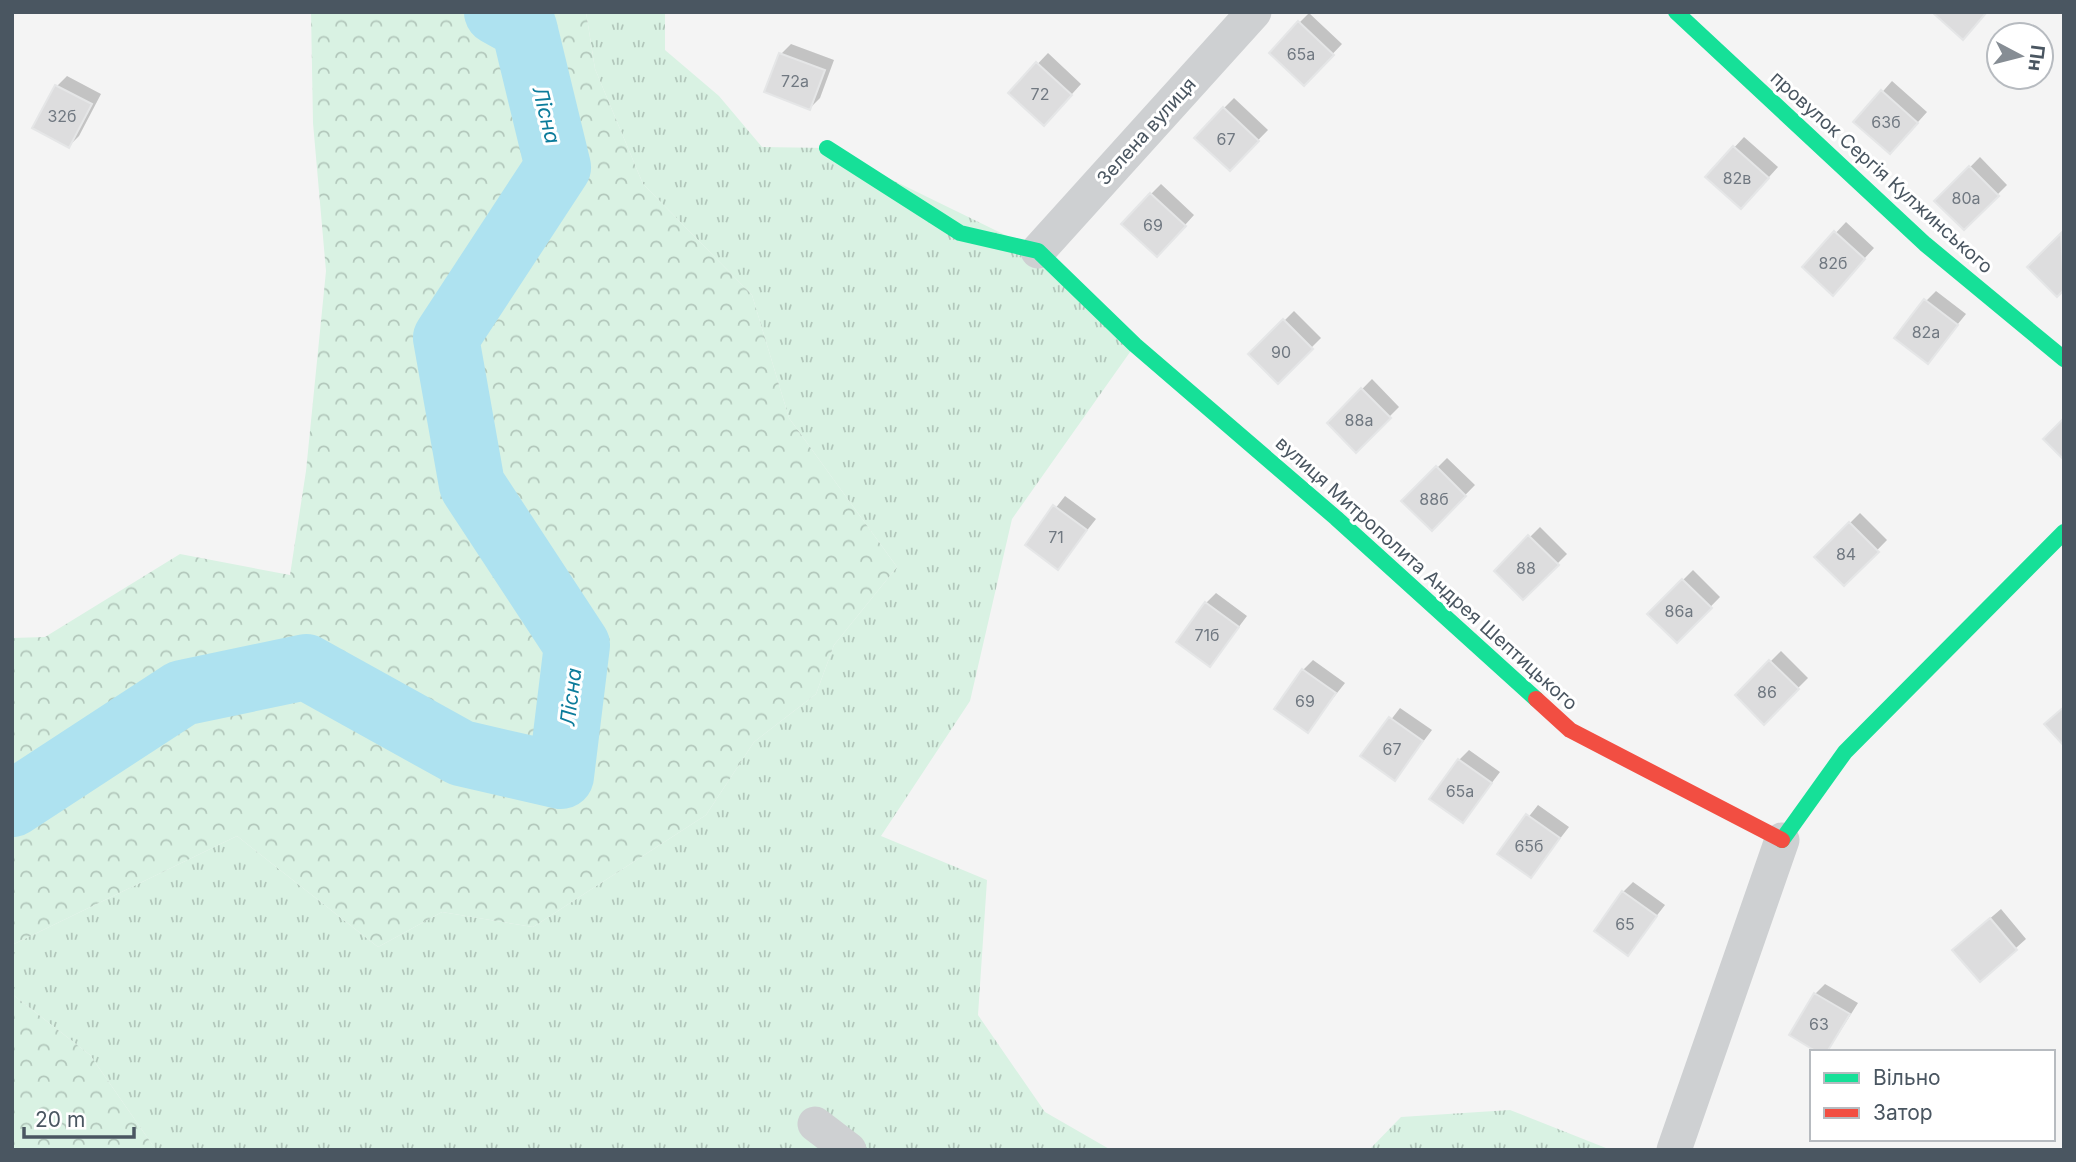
<svg xmlns="http://www.w3.org/2000/svg" width="2076" height="1162" font-family="Inter,sans-serif">
<style>
.grass{fill:url(#grass-tufts)}
.forest{fill:url(#forest-crowns)}
.shadow{fill:#0003}
.lines{fill:none;stroke-linecap:round;stroke-linejoin:round}
.river{stroke:#aee2f0;stroke-width:66}
.building{fill:#ddddde;stroke:#e5e6e7;stroke-width:2}
.street{stroke:#ced0d2;stroke-width:35}
.fast{stroke:#16e098;stroke-width:16}
.jam{stroke:#f24e42;stroke-width:16}
.labels{text-anchor:middle;stroke-width:6;stroke-linejoin:round;paint-order:stroke}
.number-label{font-size:16px;fill:#707881}
.street-label{font-size:19px;fill:#4a5661;stroke:#fff}
.water-label{font-size:21px;font-style:italic;fill:#0c7c9b;stroke:#fff}
</style>
<defs>
<pattern id="grass-tufts" width="24" height="20" patternUnits="userSpaceOnUse" patternTransform="scale(1.75)"><rect width="24" height="20" fill="#d9f2e3"/><path d="M3 7l-1-3M5 7V3M7 7l1-3M15 17l-1-3M17 17v-4M19 17l1-3" fill="none" stroke="#b2c7bb"/></pattern>
<pattern id="forest-crowns" width="20" height="18" patternUnits="userSpaceOnUse" patternTransform="scale(1.75)"><rect width="20" height="18" fill="#d9f2e3"/><path d="M2 6a3 3 0 1 1 6 0M12 15a3 3 0 1 1 6 0" fill="none" stroke="#b2c7bb"/></pattern>
</defs>
<rect width="100%" height="100%" fill="#f4f4f4"/>
<path class="grass" d="M586 12H665V50L719 96 762 147 827 148 1038 251 1135 345 1012 519 970 701 881 836 987 880 978 1015 1045 1112 1111 1150H156L90 1055 12 994V945L237 836 378 947 442 912 533 927 706 815 754 742 816 694 834 645 897 567 789 418 752 295 643 184 595 69Z
M1510 1110 1611 1150H1369L1401 1117Z"/>
<path class="forest" d="M311 12H586L595 69 643 184 752 295 789 418 897 567 834 645 816 694 754 742 706 815 533 927 442 912 378 947 237 836 12 945V638L45 637 180 554 290 575 306 471 326 271 313 123Z
M12 994 90 1055 156 1150H12Z"/>
<path class="shadow" d="M1309 13 1342 44 1304 84 1299 23Z
M791 44 834 60 820 98 810 108 766 91 781 54Z
M1048 53 1081 84 1054 114 1010 93Z
M67 76 101 94 79 136 69 146 35 128 57 86Z
M1892 81 1927 112 1900 142 1856 122Z
M1234 98 1268 130 1230 169 1224 108Z
M1744 137 1778 167 1751 197 1707 177Z
M1980 157 2007 185 1964 228 1937 201Z
M1161 184 1194 215 1167 245 1151 194Z
M1846 222 1874 248 1842 283 1804 267Z
M2064 233V288L2029 267Z
M1936 291 1966 314 1927 362 1926 301Z
M1294 311 1321 338 1278 381 1251 354Z
M1372 379 1399 407 1356 450 1329 423Z
M1447 458 1475 485 1432 529 1404 501Z
M1065 496 1096 519 1058 567 1027 545Z
M1860 513 1887 540 1844 584 1816 557Z
M1540 527 1567 554 1523 598 1496 571Z
M1693 570 1720 597 1677 641 1649 614Z
M1216 593 1247 616 1210 665 1206 603Z
M1781 651 1808 678 1764 722 1737 695Z
M1313 660 1345 683 1307 731 1303 670Z
M1400 708 1432 730 1395 779 1363 756Z
M1469 750 1500 772 1463 821 1459 760Z
M1538 805 1569 827 1531 876 1500 853Z
M1633 882 1665 905 1627 954 1623 892Z
M2001 909 2026 939 1980 980 1965 940Z
M1825 984 1858 1003 1827 1052 1815 994Z"/>
<g class="lines">
<path class="river" d="M12 804 182 693 306 667 461 753 561 776 577 645 472 485 446 338 558 167 524 27 497 12"/>
</g>
<path class="building" d="M1932 12H1987L1963 40Z
M1298 21 1334 55 1304 86 1269 53Z
M779 53 825 70 810 110 764 92Z
M1036 62 1072 95 1044 126 1008 93Z
M55 85 92 104 69 148 32 128Z
M1881 90 1918 123 1890 154 1853 122Z
M1223 107 1259 141 1230 171 1194 138Z
M1733 146 1769 178 1741 209 1705 177Z
M1969 166 1999 196 1964 230 1934 201Z
M1150 193 1186 226 1157 257 1121 224Z
M1834 231 1865 259 1833 296 1802 267Z
M2061 233 2064 290 2057 297 2027 267Z
M1924 299 1958 325 1928 364 1894 338Z
M1283 319 1313 349 1278 384 1248 354Z
M1361 388 1391 418 1356 453 1327 423Z
M2064 418V460L2043 439Z
M1436 466 1466 496 1432 531 1401 501Z
M1053 505 1087 530 1058 570 1025 545Z
M1849 522 1879 552 1844 586 1814 557Z
M1528 535 1559 565 1523 600 1494 571Z
M1682 579 1712 608 1677 643 1647 614Z
M1205 602 1239 627 1210 667 1176 642Z
M1769 660 1799 689 1764 725 1735 695Z
M1302 669 1336 693 1308 733 1274 709Z
M2064 707V746L2044 724Z
M1389 717 1423 741 1395 781 1360 756Z
M1458 759 1492 783 1463 823 1429 799Z
M1526 814 1560 838 1531 878 1497 854Z
M1622 891 1657 916 1628 956 1594 931Z
M1990 918 2017 950 1980 982 1952 950Z
M1814 993 1850 1014 1827 1052H1817L1789 1035Z"/>
<g class="lines">
<path class="street" d="M1038 251 1254 12
M815 1124 849 1150
M1674 1150 1782 840"/>
<path class="fast" d="M1676 12 1925 244 2064 359
M827 148 960 233 1038 251 1135 345 1336 518 1536 699
M1782 840 1845 752 2064 532"/>
<path class="jam" d="M1536 699 1570 730 1782 840"/>
</g>
<g class="labels">
<g class="number-label">
<text x="1301" y="60">65а</text>
<text x="795" y="87">72а</text>
<text x="1040" y="100">72</text>
<text x="62" y="122">32б</text>
<text x="1886" y="128">63б</text>
<text x="1226" y="145">67</text>
<text x="1737" y="184">82в</text>
<text x="1966" y="204">80а</text>
<text x="1153" y="231">69</text>
<text x="1833" y="269">82б</text>
<text x="1926" y="338">82а</text>
<text x="1281" y="358">90</text>
<text x="1359" y="426">88а</text>
<text x="1434" y="505">88б</text>
<text x="1056" y="543">71</text>
<text x="1846" y="560">84</text>
<text x="1526" y="574">88</text>
<text x="1679" y="617">86а</text>
<text x="1207" y="641">71б</text>
<text x="1767" y="698">86</text>
<text x="1305" y="707">69</text>
<text x="1392" y="755">67</text>
<text x="1460" y="797">65а</text>
<text x="1529" y="852">65б</text>
<text x="1625" y="930">65</text>
<text x="1819" y="1030">63</text>
</g>
<g class="street-label">
<text transform="translate(1146 131) rotate(-48)" y="7">Зелена вулиця</text>
<text transform="translate(1882 172) rotate(42)" y="7">провулок Сергія Кулжинського</text>
<text transform="translate(1427 573) rotate(42)" y="7">вулиця Митрополита Андрея Шептицького</text>
</g>
<g class="water-label">
<text transform="translate(546 115) rotate(76)" y="7">Лісна</text>
<text transform="translate(571 697) rotate(-83)" y="7">Лісна</text>
</g>
</g>
<rect width="2076" height="1162" fill="none" stroke="#4a5661" stroke-width="28"/>
<rect x="1810" y="1050" width="245" height="91" fill="#ffffff" stroke="#b7bbc0" stroke-width="2"/>
<rect x="1824" y="1073" width="35" height="10" fill="#16e098" stroke="#b7bbc0" stroke-width="2"/>
<text x="1873" y="1085" font-size="21" fill="#4a5661">Вільно</text>
<rect x="1824" y="1108" width="35" height="10" fill="#f24e42" stroke="#b7bbc0" stroke-width="2"/>
<text x="1873" y="1120" font-size="21" fill="#4a5661">Затор</text>
<g transform="translate(2020 56) rotate(97)"><circle r="33" fill="#ffffff" stroke="#b7bbc0" stroke-width="2"/>
<path d="M0-5L12 26L0 18L-12 26Z" fill="#868d94"/>
<text y="-10" font-size="19" font-weight="bold" text-anchor="middle" fill="#4a5661">Пн</text>
</g>
<path d="M24 1127v10h110v-10" fill="none" stroke="#4a5661" stroke-width="3.5"/>
<text x="35" y="1127" font-size="21" fill="#4a5661" stroke="#ffffff" stroke-width="5" paint-order="stroke">20 m</text>
</svg>
